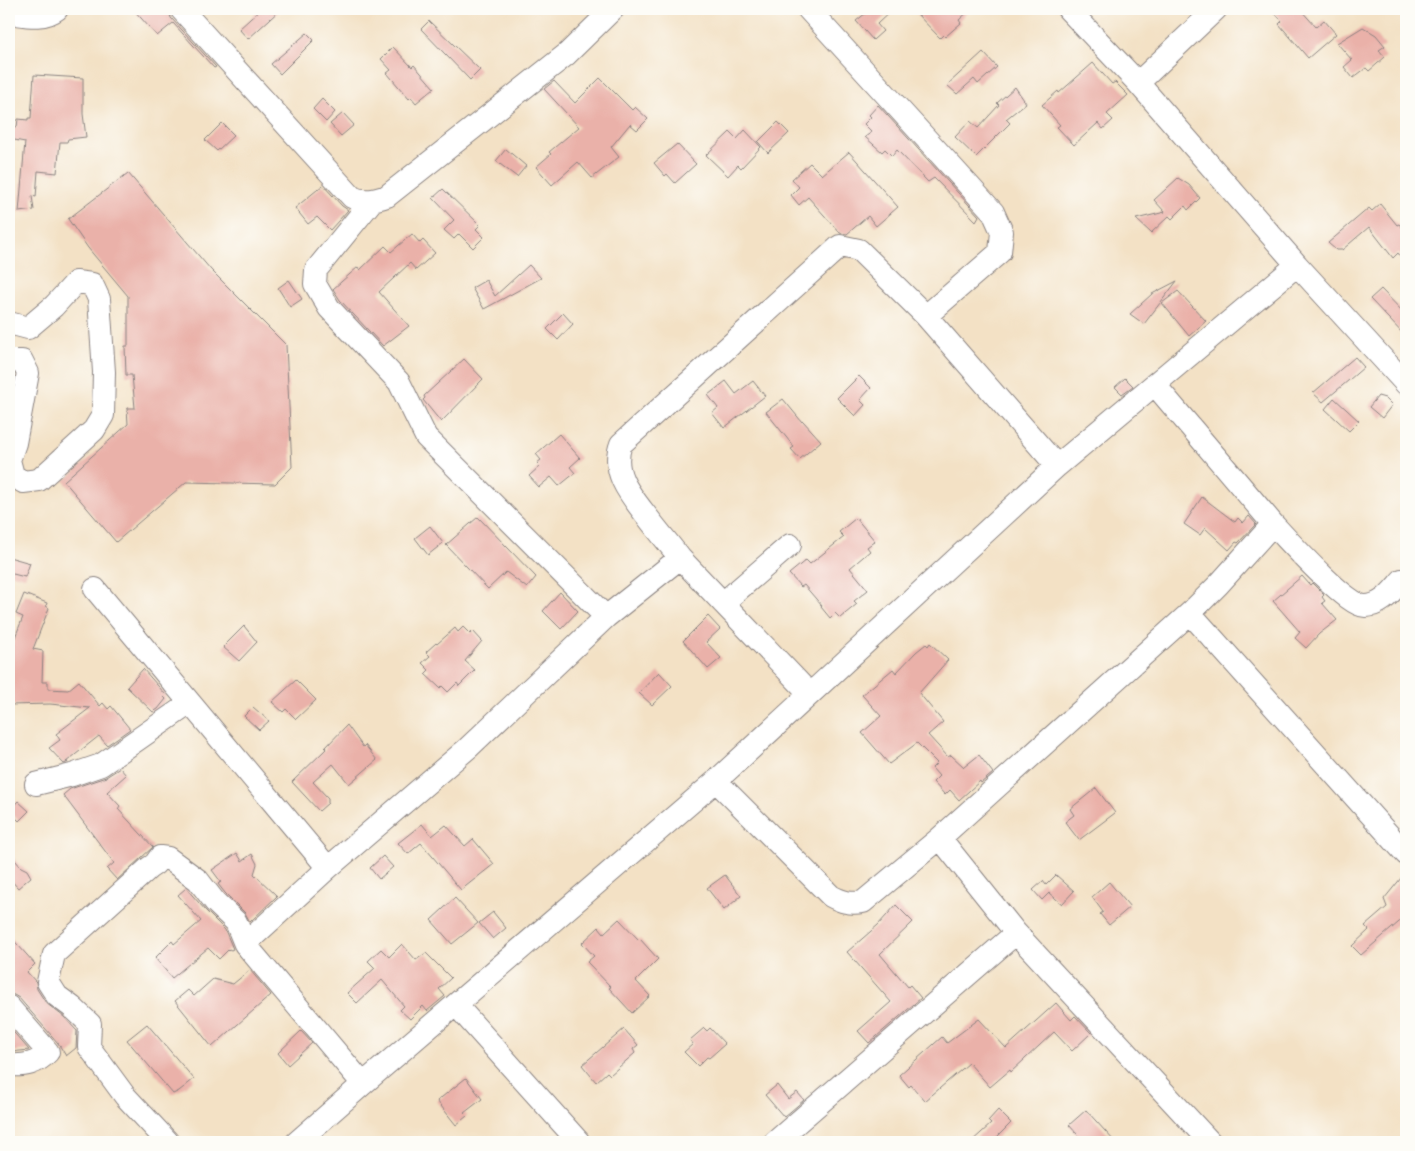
<svg xmlns="http://www.w3.org/2000/svg" width="1415" height="1151" font-family="Mali,sans-serif">
<style>
.building{fill:#eab1a9}
.lines{fill:none;stroke-linecap:round;stroke-linejoin:round}
.minor-casing{stroke:#8a8280;stroke-width:24}
.minor{stroke:#fff;stroke-width:22}
</style>
<rect width="100%" height="100%" fill="#fdfcf7"/>
<filter id="ink" filterUnits="userSpaceOnUse"><feTurbulence type="fractalNoise" baseFrequency=".02" numOctaves="2"/><feDisplacementMap in="SourceGraphic" scale="10" xChannelSelector="R" yChannelSelector="G"/><feConvolveMatrix kernelMatrix="1 2 1 2 8 2 1 2 1" color-interpolation-filters="sRGB"/></filter>
<filter id="wash" filterUnits="userSpaceOnUse"><feTurbulence type="fractalNoise" baseFrequency=".0096" numOctaves="4" result="noise"/><feDisplacementMap in="SourceGraphic" scale="20" xChannelSelector="R" yChannelSelector="G"/><feGaussianBlur stdDeviation="1.12" result="paint"/><feColorMatrix in="noise" values="0 0 0 0 0 0 0 0 0 0 0 0 0 0 0 0 0 1.4 0 .05"/><feComposite in="paint" operator="in"/></filter>
<g filter="url(#wash)">
<rect width="100%" height="100%" fill="#f3e1c5"/>
<g id="blocks">
<path class="building" d="M133 9H168L171 18 216 67 214 68 173 23 157 36Z
M261 9H281L248 39 239 29Z
M871 9H893L877 24 883 31 873 40 856 21Z
M912 9H971L959 20 961 23 945 37 943 35 940 38Z
M1271 9H1300L1316 27 1324 20 1336 34 1308 58 1279 24 1282 21Z
M429 21 480 70 470 80 421 29Z
M1363 27 1376 35 1385 46 1379 50 1385 57 1369 71 1366 68 1353 78 1344 67 1352 60 1337 43Z
M307 33 314 40 280 74 271 64Z
M393 47 412 67 414 65 434 88 416 103 411 97 409 99 387 73 391 70 381 59Z
M983 52 997 67 978 84 974 79 957 94 947 85Z
M1093 63 1112 84 1115 82 1128 95 1107 114 1113 120 1103 129 1098 123 1074 145 1057 127 1060 125 1042 105 1058 91 1059 93Z
M34 75 83 78V114L86 137 68 139 67 142H60L57 173 38 171 36 197 32 196 34 210 19 212 25 142 9 139V126L17 127 18 119 28 120V118H31Z
M600 78 632 110 635 107 648 119 637 130 630 124 611 147 619 157 592 178 578 162 552 185 536 167 551 154 549 152 579 127 544 89 554 81 575 103Z
M1015 87 1026 103 1006 119 1010 123 976 157 955 137 970 121 978 128 999 105 997 103Z
M322 99 335 112 326 122 313 109Z
M878 105 979 216 976 221 934 178 928 182 897 150 892 156 885 149 882 152 865 137 872 132 864 124 871 117 869 115Z
M343 113 354 125 341 136 330 124Z
M778 122 789 133 768 153 758 142Z
M222 123 234 135 217 151 205 140Z
M745 130 761 147 741 168 738 165 728 176 706 155 730 132 737 139Z
M677 144 696 164 675 183 667 174 665 176 654 163Z
M506 149 526 166 517 177 496 161Z
M849 152 898 207 876 226 868 216 847 234 840 233 808 197 799 205 791 195 799 187 792 179 810 163 822 175Z
M128 173 211 270 286 345 292 467 275 484 186 482 116 542 64 481 128 424 127 408H135L132 375H126L125 346H128V296L88 248 68 219Z
M1178 178 1189 185 1200 198 1188 210 1185 206 1172 219 1169 216 1151 233 1136 219 1165 212 1154 200Z
M323 185 342 206 348 210 330 230 317 217 308 224 295 208Z
M443 189 480 225 476 229 484 237 473 248 459 234 454 239 444 230 454 220 433 198Z
M1380 204 1397 225 1399 224 1406 231V264L1398 253 1393 258 1369 227 1342 250H1336L1328 243 1369 208 1372 211Z
M412 234 420 243 423 240 435 253 416 270 410 263 379 292 409 326 383 346 340 300 333 289 358 267 360 270 385 246 391 252Z
M529 265 541 278 484 309 472 288 486 280 495 296Z
M289 280 302 299 290 307 278 288Z
M1177 281 1144 324 1130 314 1152 294Z
M1381 289 1406 315V337L1370 299Z
M1178 291 1206 321 1189 336 1162 303Z
M563 313 573 324 558 340 547 329Z
M1355 357 1364 367 1349 380 1323 402 1313 393Z
M464 359 483 379 441 422 423 400 425 398 424 396Z
M859 376 871 388 860 400 865 405 855 416 837 398Z
M1125 378 1133 386 1122 394 1115 387Z
M726 381 736 394 753 381 765 396 724 428 712 413 718 408 708 395Z
M1378 396 1385 398 1392 405 1382 418 1369 407Z
M1334 398 1359 421 1349 431 1325 409Z
M783 399 802 422 803 421 821 441 800 459 791 449 794 447 766 412Z
M559 434 580 458 570 467 575 473 559 486 551 477 539 487 529 476 540 466 537 463 541 460 536 454Z
M1202 497 1235 522 1238 518 1243 523 1249 516 1256 524 1238 543 1236 542 1229 550 1205 528 1200 535 1184 524Z
M478 517 536 577 527 588 506 572 488 589 446 545Z
M856 518 875 541 867 547 870 551 850 568 868 590 854 601 857 604 840 618 835 613 830 618 821 607 822 606 804 585 801 587 789 574 806 560 810 564 844 537 839 532Z
M430 526 443 543 428 555 415 538Z
M9 557 30 563 25 577 9 573Z
M1302 576 1310 585 1312 583 1324 595 1322 597 1325 601 1322 603 1337 620 1319 634 1306 648 1295 638 1300 632 1273 601Z
M560 592 578 611 561 629 543 611Z
M24 594 47 603 46 606 49 608 33 649 43 651 42 682H48V689L68 690 79 681 100 706 103 703 108 709 111 706 130 729 107 745 99 736 66 762H68L64 764 49 748 60 740 56 734 90 708 50 704 9 705V644L12 645 23 617 16 614Z
M708 616 720 629 706 642 721 658 708 669 683 641Z
M244 626 257 642 239 661 223 647Z
M463 627 470 634 473 631 482 641 465 661 475 670 459 686 457 683 448 692 442 686 440 688 425 674 429 670 422 663 430 656 426 652 436 643 437 644 455 628 458 632Z
M930 643 948 660 919 693 943 722 928 735 948 757 951 755 964 767 979 755 993 773 981 783 980 781 959 800 950 790 945 795 933 782 939 776 932 768 937 763 917 743 889 764 862 733 881 716 862 695 893 669 896 673 916 652 926 644 928 646Z
M143 669 166 695 164 697 166 699 158 709 153 712 127 687Z
M659 672 672 686 652 705 639 693Z
M296 680 316 700 296 719 286 709 283 712 272 702Z
M253 707 269 721 259 730 244 716Z
M347 725 363 747 365 745 377 760 349 784 333 764 313 782 328 798V803L319 811 292 782 326 749 325 748Z
M120 768 126 775 107 792 120 806 118 809 153 847 117 880 107 869 114 863 63 795 70 789 106 777Z
M1096 788 1115 813 1079 840 1065 822 1074 815 1070 809Z
M18 801 29 811 19 821 9 811Z
M422 824 432 836 446 825 465 846 473 839 494 864 461 890 421 843 408 854 398 843Z
M9 853 21 867 27 870 31 877 18 888 9 878Z
M237 853 242 861 252 854 257 864 254 874 277 896 250 922 245 913 225 893 218 884 221 882 212 870Z
M383 856 393 867 379 879 370 868Z
M1406 872V916L1361 955 1352 946 1369 930 1365 926 1387 907 1384 899Z
M725 875 741 896 724 910 707 888Z
M1056 875 1074 891 1062 904 1049 893 1042 900 1033 890 1043 881 1046 885Z
M1109 882 1130 907 1109 925 1100 914 1103 912 1092 897Z
M186 888 206 911 225 930 233 949 231 950 229 949 219 959 208 948 172 978 155 958 172 941 174 944 201 921 178 895Z
M455 898 478 923 452 944 431 920Z
M896 905 913 922 880 954 908 987 910 985 921 998 869 1043 858 1031 891 1002 847 952 878 925Z
M493 912 506 928 493 939 479 923Z
M619 919 639 940 640 939 658 959 636 981 650 996 632 1013 609 988 611 987 587 962 594 956 582 943 599 927 604 933Z
M9 935 35 964 27 972 36 982 37 989 46 1003 64 1017 77 1031 76 1048 66 1056 58 1043 19 998 14 995 9 994Z
M402 944 416 960 426 953 451 978 439 989 445 996 427 1011 423 1006 410 1019 400 1010 404 1006 382 980 357 1003 347 993 375 968 368 961 381 949 389 957Z
M250 970 271 995 212 1047 175 1001 188 990 194 996 213 979 233 984Z
M1056 1003 1071 1020 1075 1016 1091 1033 1072 1051 1054 1032 1011 1072 1010 1070 990 1087 969 1063 925 1101 911 1085 909 1087 899 1075 942 1037 947 1043 979 1019 1006 1048Z
M147 1024 194 1079 179 1091 173 1094 127 1040Z
M9 1027 29 1050 11 1052 9 1050Z
M704 1028 707 1031 710 1028 725 1044 709 1058 707 1057 698 1066 684 1052 693 1044 690 1040Z
M624 1029 638 1045 633 1049 635 1053 610 1075 607 1072 596 1082 582 1065Z
M301 1031 312 1043 288 1065 278 1053Z
M466 1078 482 1099 464 1113 467 1116 456 1125 437 1101Z
M777 1085 788 1099 797 1092 804 1100 784 1117 765 1095Z
M998 1110 1011 1123 992 1142H971L991 1124 988 1121Z
M1086 1110 1115 1142H1084L1069 1125Z"/>
</g>
</g>
<g filter="url(#ink)">
<use href="#blocks" fill-opacity="0" stroke="#8a8280" stroke-width="1"/>
<g class="lines">
<g class="minor-casing">
<path id="minor" d="M181 9 352 197C363 203 376 200 387 196L567 54 613 9
M808 9 993 212 1002 232 1000 252 926 316 1057 466
M1068 9 1138 83 1297 265 1406 384
M9 13C25 15 43 20 57 9
M1138 83 1216 9
M372 201 316 270 315 284 329 308 399 382 426 437 606 617
M9 323 28 328 54 306 76 282 92 284 99 299 104 372 103 415 94 430 39 480 23 482 13 475 9 460 15 443 28 373 22 361H9
M1155 385 1273 524 1219 584 1190 613
M1273 524C1287 539 1348 607 1365 606 1382 606 1392 591 1402 580
M680 558C670 545 659 532 649 519 632 497 610 473 621 444L840 246 859 250 926 316
M95 589 328 868
M723 603 790 545
M716 781 831 896C842 902 850 904 863 902L940 838
M36 784 72 775 101 765 190 703
M1016 933 940 838 1190 613 1406 854
M456 1005 579 1142
M9 1007 48 1052C37 1064 25 1066 9 1065
M363 1084 245 944 328 868 468 748 606 617 680 558 810 694
M168 1142 125 1096 89 1047 90 1024 72 1007 57 996 48 982 54 954 149 868 155 864 160 857 168 858 198 880 215 902 236 922 245 944
M297 1142 363 1084 716 781 1057 466 1297 265
M775 1142 1016 933 1210 1142"/>
</g>
<use href="#minor" class="minor"/>
</g>
</g>
<rect width="1415" height="1151" fill="none" stroke="#fdfcf7" stroke-width="30"/>
</svg>
